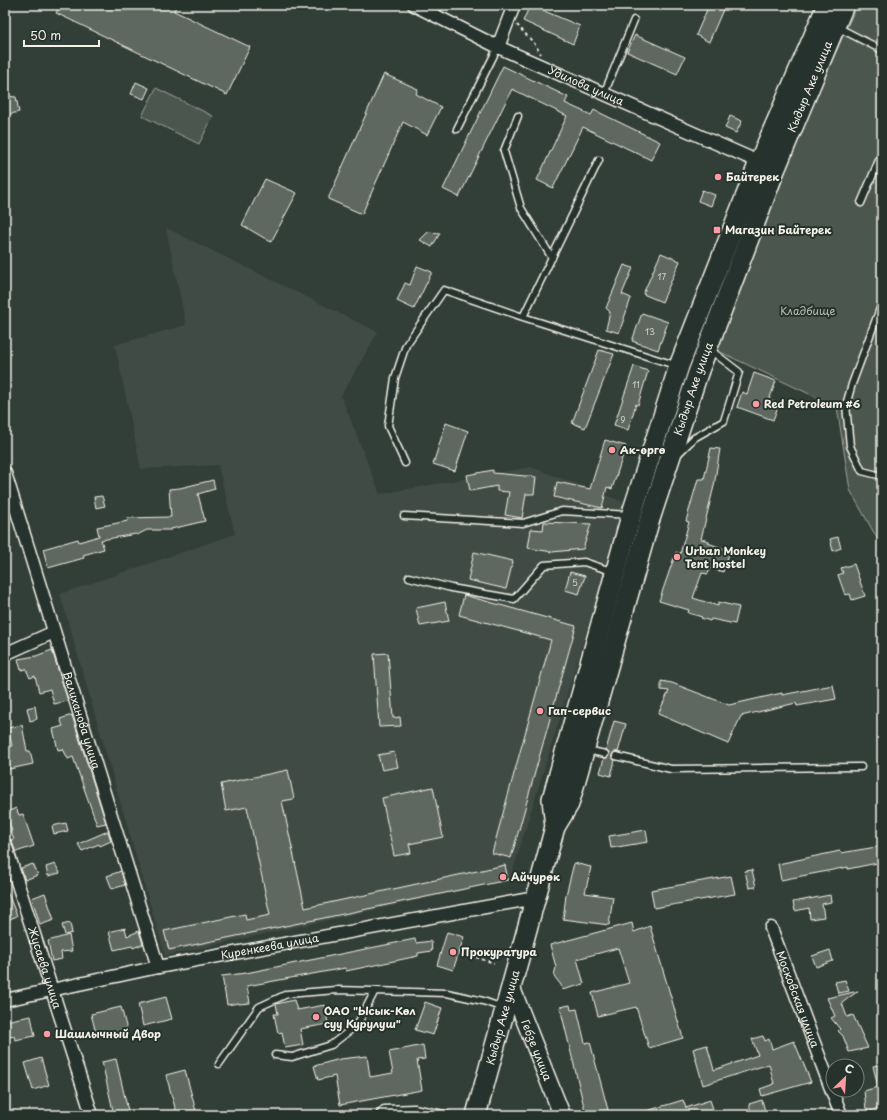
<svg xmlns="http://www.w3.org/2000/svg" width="887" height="1120" font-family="'Playpen Sans',sans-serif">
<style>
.built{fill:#404b44}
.green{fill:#4c564f;stroke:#a0a49c}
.building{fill:#5f6861;stroke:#f4f1e8}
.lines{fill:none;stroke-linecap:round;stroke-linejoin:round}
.service-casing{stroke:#f4f1e8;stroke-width:9}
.minor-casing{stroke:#f4f1e8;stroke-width:15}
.secondary-casing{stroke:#f4f1e8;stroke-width:19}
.trunk-casing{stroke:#f4f1e8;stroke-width:22}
.path{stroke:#f4f1e8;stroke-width:2;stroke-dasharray:3 3;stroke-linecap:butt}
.service{stroke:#26332d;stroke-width:6}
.minor{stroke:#26332d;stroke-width:12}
.secondary{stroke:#26332d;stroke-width:16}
.trunk{stroke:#26332d;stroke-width:19}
.poi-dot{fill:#ff9aa2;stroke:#26332d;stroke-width:1.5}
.labels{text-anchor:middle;stroke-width:4;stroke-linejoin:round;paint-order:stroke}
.number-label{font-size:9px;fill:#cfcfc6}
.street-label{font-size:11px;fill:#f4f1e8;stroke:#26332d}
.poi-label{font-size:11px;font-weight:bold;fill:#f4f1e8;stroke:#26332d;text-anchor:start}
.park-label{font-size:11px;fill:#b9bbb2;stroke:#26332d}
</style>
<rect width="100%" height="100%" fill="#323e38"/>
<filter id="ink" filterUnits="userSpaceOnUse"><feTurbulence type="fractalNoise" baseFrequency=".025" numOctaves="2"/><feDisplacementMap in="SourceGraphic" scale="8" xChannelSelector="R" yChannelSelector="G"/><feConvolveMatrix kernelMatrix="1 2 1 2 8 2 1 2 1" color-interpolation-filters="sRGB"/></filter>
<g filter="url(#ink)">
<path class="built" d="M166 228 378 332 341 396 380 494 531 467 626 503 510 880 165 956 60 594 235 534 218 465 141 469 115 345 186 325Z"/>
<path class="green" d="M857 5H882V547L850 490 837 407 714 349 774 190Z
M156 88 213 116 199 144 142 116Z"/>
<path class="building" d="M60 5H177L174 11 250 47 227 95 56 13Z
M530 5 580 26 573 44 523 21Z
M709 5H725L709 42 696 35Z
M635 35 685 57 677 74 627 52Z
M503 66 568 97 565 103 591 115 594 110 660 142 651 160 583 127 553 188 537 180 567 116 512 89 459 197 443 189Z
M384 74 418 89 416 94 441 107 427 135 403 122 362 214 328 199Z
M136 82 149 88 144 99 131 94Z
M5 96 16 97 19 112 6 115Z
M730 116 742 121 736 133 725 128Z
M265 179 297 193 271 242 242 225Z
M702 190 715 195 711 206 698 201Z
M428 232 440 233 432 247 420 240Z
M661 253 680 261 662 302 643 294Z
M624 265 633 268 622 294 631 298 619 333 606 329 610 312 606 308Z
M417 266 432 272 414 309 397 301 405 283 410 285Z
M642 313 668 322 658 350 632 341Z
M599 350 614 354 585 428 572 423Z
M634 366 648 371 638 405 636 404 628 430 614 425Z
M754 373 776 381 769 400 779 404 773 420 737 407 742 392 747 394Z
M446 423 468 431 455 471 433 464Z
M605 440 626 446 612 489 607 487 602 508 554 497 557 482 590 489Z
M711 448 720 449 714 486 701 539 709 541 708 543 730 551 723 572 710 568 708 574 702 573 693 598 718 606V602L739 607 735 624 711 619 710 621 701 618 702 617 688 613 689 610 659 601 676 552 680 554 689 522 686 521 698 479H704Z
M493 470V473L536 477 534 494H526L522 518 505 515 509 492 497 491V486L470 491 467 475Z
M213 480 215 489 198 494 205 521 171 529V530H147L137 535 136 534 101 540 104 549 83 555 84 558 48 568 43 549 78 539 79 542 99 536 97 527 128 521 127 518 171 517 169 489 180 488Z
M102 496 105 506 96 508 94 497Z
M544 522 591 524 583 549 552 552 528 548 531 529 543 530Z
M838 537 841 548 833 551 830 539Z
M474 552 513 561 506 589 468 580Z
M854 564 865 596 852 600 850 594 845 595 838 575 843 573 841 568Z
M570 572 585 576 579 594 565 590Z
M464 595 576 626 511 858 492 853 551 640 459 615Z
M445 602 449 621 420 626 416 608Z
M52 650 68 701 54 704 50 689 39 692 35 676 30 678 26 669 21 670 18 659 36 656Z
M388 653 393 718 400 717 401 726 379 727 374 654Z
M661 681 672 683 729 705 782 693V695L833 685 836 699 797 706 796 703 741 716 728 744 658 714 669 691 661 690Z
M35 706 37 719 30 721 27 708Z
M72 715 106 823 97 825 73 757 68 759 63 749 58 750 53 729 63 726 60 719Z
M614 721 626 724 618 752H614L612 755V758L615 760 611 776 600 773 604 758H607L609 755V752L606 750Z
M22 725 27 751H30L33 764 5 770V748L12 746 8 728Z
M394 752 398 767 382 770 378 755Z
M288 770 294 799 282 801 305 908 505 865 508 880 169 950 164 931 245 914 246 920 270 915 247 807 226 811 221 784Z
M433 787 443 837 409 844 411 853 394 856 382 798Z
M16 808 19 815 23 814 34 846 16 852 11 840 14 839 10 831H12L5 813Z
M66 823 68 831 54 834 52 826Z
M646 830 648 842 611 848 609 836Z
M108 831 111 841 100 846 99 844 82 851 78 844Z
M882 846V862L848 869V867L781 880 778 864 840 851 841 853Z
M574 863 591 867 585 893 613 897 609 925 563 919 566 895Z
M33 864 38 875 25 880 21 868Z
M55 864 60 873 48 876 46 867Z
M752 870 756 887 749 888 745 871Z
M121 871 125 885 112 889 107 876Z
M731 876 735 894 654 908 651 890Z
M5 886 17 916 5 921Z
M45 893 54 920 40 925 32 898Z
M830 895 831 902 822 904 824 917 810 919 809 908 795 911 793 902Z
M70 923 72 933 65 935 62 925Z
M632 923 634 932 650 926 683 1038 649 1048 636 1007 598 1016 592 993 629 983 618 948 577 959 584 984 562 990 561 985 554 976 556 967 550 945Z
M125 928 127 936 139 931 143 944 133 948 132 946 114 950 109 932Z
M447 932 464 937 453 970 437 965Z
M69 935 72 951 61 952 62 959 52 961 48 941Z
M415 939 416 943 431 941 432 951 418 953V956L346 971 345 968 247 986 250 1003 239 1004V1003L227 1005 222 976 246 973Z
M830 950 833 961 816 967 812 956Z
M845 980 849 991 838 993 835 982Z
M858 991 842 1003 847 1017 853 1015 868 1048 849 1052 843 1036 838 1031 840 1029 831 1018 835 1016 827 998Z
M166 997 172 1019 143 1026 138 1004Z
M294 1000 297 1010 325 1005 328 1024 300 1029 303 1045 285 1048 282 1032 278 1033 274 1014H278L276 1004Z
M425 1002 442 1008 433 1035 415 1030Z
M570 1005 571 1010 577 1009 585 1043 590 1042 608 1110 586 1115 560 1007Z
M121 1007 127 1030 97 1037 91 1014Z
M31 1016 35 1036 15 1040 14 1036 5 1038V1021Z
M763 1036 765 1041 769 1039 772 1049 794 1041 811 1082 762 1096 760 1089 774 1084 769 1064 703 1085 693 1049 707 1045 714 1070 758 1055 752 1039Z
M423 1045 425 1059 417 1060 422 1090 340 1105 335 1076 318 1080 314 1066 340 1059 367 1056 370 1077 393 1073 389 1052Z
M41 1058 49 1085 33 1090 25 1063Z
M116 1059 129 1115H114L102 1062Z
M882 1064V1098H879L882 1106 869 1112 866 1109 864 1091 878 1087 873 1066Z
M185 1070 197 1115H177L166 1075Z
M683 1100 686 1108 710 1100 715 1115H641L640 1113Z
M762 1100 766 1115H752L749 1104Z"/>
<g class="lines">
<g class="service-casing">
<path id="service" d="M837 27 882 50
M604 94 634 20
M518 116 504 151 521 208 552 258
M457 129 498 47
M861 203 882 153
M882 303 852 384 846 405 850 446 862 471 882 476
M523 317 599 160
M677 455 694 438 724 421 739 372 709 349
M405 463 388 426 395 378 406 345 444 290 523 317 678 366
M404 516 523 523 562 511 630 515
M409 577 451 588 514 599 544 565 584 562 614 572
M587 750 605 754
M616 756 671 769 861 767
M275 1055 292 1057 331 1045 357 1025 375 991
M219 1064 259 1007 287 994 336 990 447 993 483 1001 503 1008
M379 1115 384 1109 414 1108 448 1115"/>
</g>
<g class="minor-casing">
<g id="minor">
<path id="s1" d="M414 5 498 47 759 162"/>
<path d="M498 47 514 5"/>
<path id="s2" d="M5 473 158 967"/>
<path d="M5 654 54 632"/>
<path id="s3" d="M5 844 92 1115"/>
<path id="s4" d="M771 928 841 1115"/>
<path id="s5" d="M5 1000 158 967 535 898"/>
</g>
</g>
<g class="secondary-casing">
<g id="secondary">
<path id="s6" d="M511 986 562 1115"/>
</g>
</g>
<g class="trunk-casing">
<g id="trunk">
<path d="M555 827 552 799 631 516 679 366 759 162 827 5"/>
<path id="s7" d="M476 1115 555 827 569 804 649 522 698 373 775 170 844 5"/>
</g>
</g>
<path class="path" d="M517 25 534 43 541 54
M459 952 494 963"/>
<use href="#service" class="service"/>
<use href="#minor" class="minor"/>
<use href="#secondary" class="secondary"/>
<use href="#trunk" class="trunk"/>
</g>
</g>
<g class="poi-dot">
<circle cx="718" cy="177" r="4"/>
<rect x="713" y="226" width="8" height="8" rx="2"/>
<circle cx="756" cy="404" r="4"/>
<circle cx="612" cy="450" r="4"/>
<circle cx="677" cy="557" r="4"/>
<circle cx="540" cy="711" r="4"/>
<circle cx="503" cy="877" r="4"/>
<circle cx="453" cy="952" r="4"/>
<circle cx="316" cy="1017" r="4"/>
<circle cx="47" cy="1034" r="4"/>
</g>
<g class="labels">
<g class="number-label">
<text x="662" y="280">17</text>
<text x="650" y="335">13</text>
<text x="636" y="388">11</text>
<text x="623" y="423">9</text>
<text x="575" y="586">5</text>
</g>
<g class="street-label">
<text dy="4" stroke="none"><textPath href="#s1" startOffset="190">Удилова улица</textPath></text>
<text dy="4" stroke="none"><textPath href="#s7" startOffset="1083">Кыдыр Аке улица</textPath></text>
<text dy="4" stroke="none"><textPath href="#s7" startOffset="759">Кыдыр Аке улица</textPath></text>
<text dy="4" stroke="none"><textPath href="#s2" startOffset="259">Валиханова улица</textPath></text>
<text dy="4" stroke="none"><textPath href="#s5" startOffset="270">Куренкеева улица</textPath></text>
<text dy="4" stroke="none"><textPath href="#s3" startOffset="130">Жусаева улица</textPath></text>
<text dy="4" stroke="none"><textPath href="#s4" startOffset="76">Московская улица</textPath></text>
<text dy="4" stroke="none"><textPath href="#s7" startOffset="101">Кыдыр Аке улица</textPath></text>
<text dy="4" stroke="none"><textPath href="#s6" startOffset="69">Гебзе улица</textPath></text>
</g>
<g class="poi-label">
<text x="726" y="181">Байтерек</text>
<text x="725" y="234">Магазин Байтерек</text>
<text x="764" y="408">Red Petroleum #6</text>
<text x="620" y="454">Ак-өргө</text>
<text x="685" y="555">Urban Monkey<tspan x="685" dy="13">Tent hostel</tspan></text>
<text x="548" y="715">Гап-сервис</text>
<text x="511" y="881">Айчурөк</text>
<text x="461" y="956">Прокуратура</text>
<text x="324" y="1015">ОАО "Ысык-Көл<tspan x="324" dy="13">суу Курулуш"</tspan></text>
<text x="55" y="1038">Шашлычный Двор</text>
</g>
<g class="park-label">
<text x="808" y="315">Кладбище</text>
</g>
</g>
<rect width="887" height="1120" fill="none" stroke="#26332d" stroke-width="20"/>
<rect x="10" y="10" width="867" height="1100" fill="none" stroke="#f4f1e8" stroke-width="1.5" filter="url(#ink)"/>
<g transform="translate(845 1078) rotate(25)"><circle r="19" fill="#26332d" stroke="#787f78"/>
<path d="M0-3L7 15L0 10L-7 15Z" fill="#ff9aa2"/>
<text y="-6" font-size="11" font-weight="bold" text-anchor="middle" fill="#f4f1e8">С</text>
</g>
<path d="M24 40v6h75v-6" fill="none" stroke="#f4f1e8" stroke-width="2"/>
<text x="30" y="40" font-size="12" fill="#f4f1e8" stroke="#26332d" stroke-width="3" paint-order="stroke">50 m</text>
</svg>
